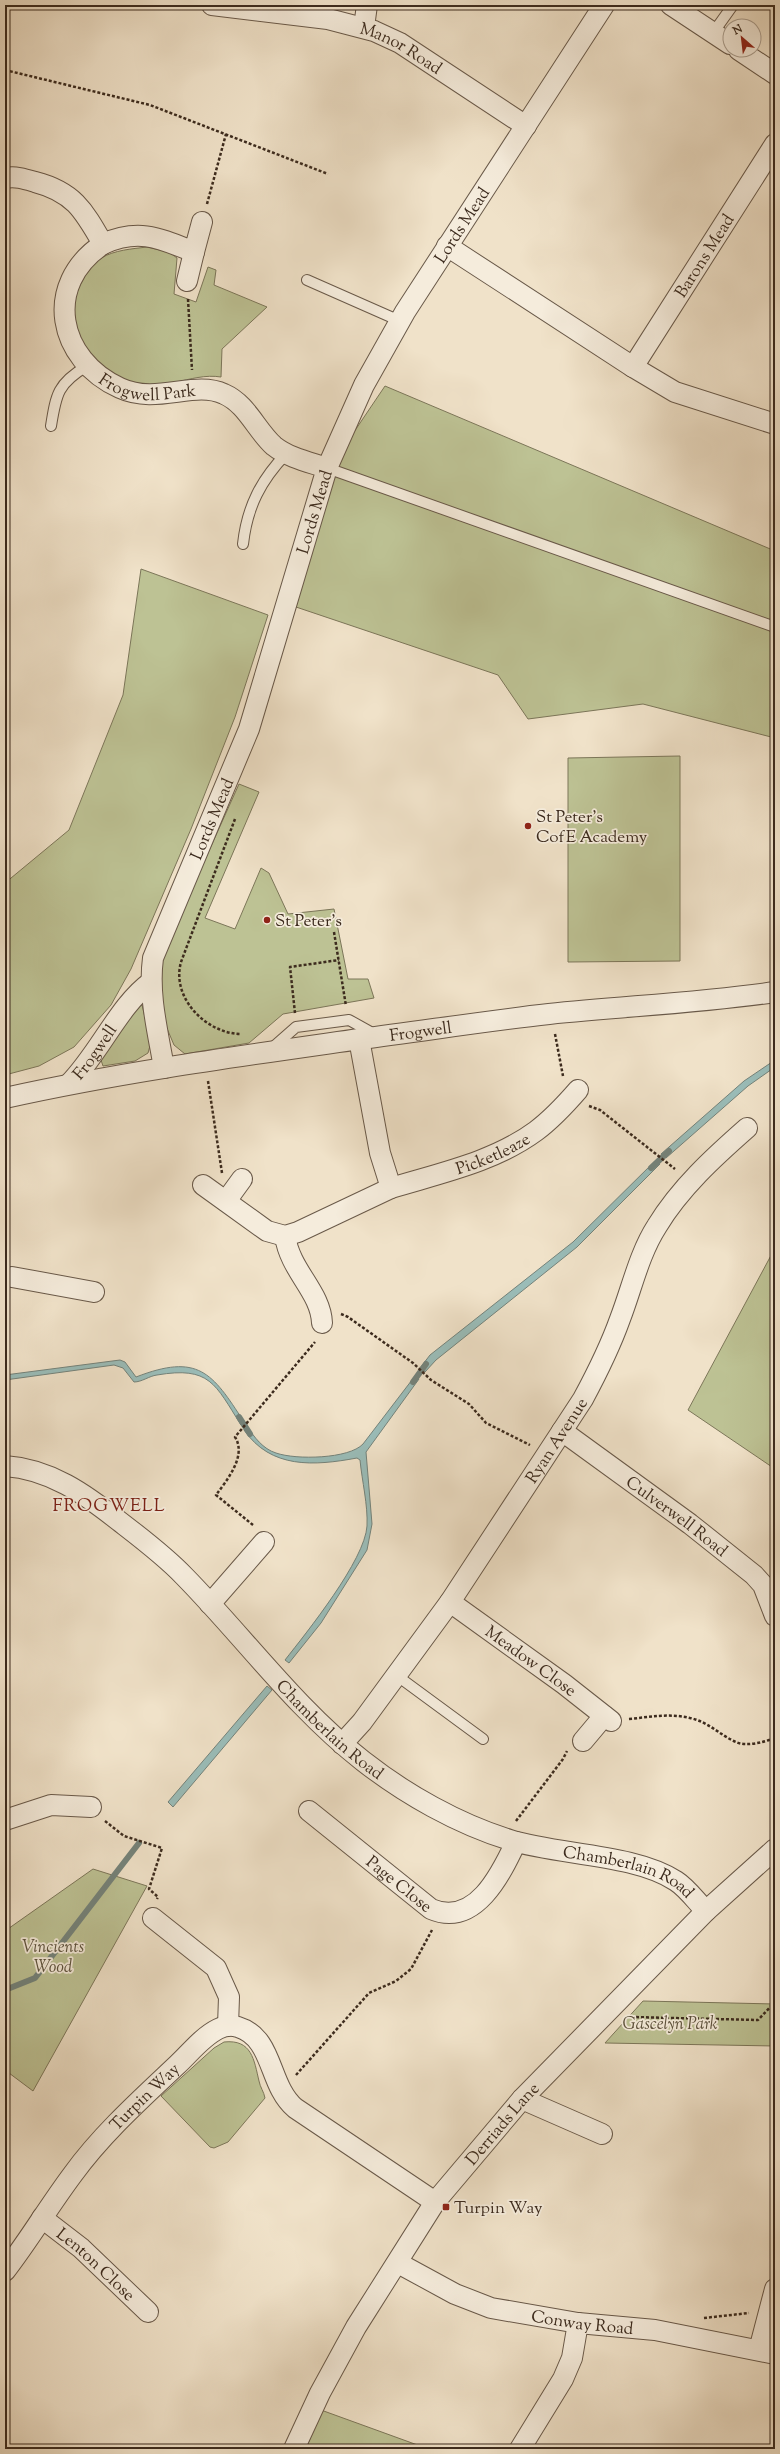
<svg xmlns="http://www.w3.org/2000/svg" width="780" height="2454" font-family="'Sorts Mill Goudy',serif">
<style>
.green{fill:#bdc294;stroke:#7c7659}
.water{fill:#9abdb9;stroke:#74837b}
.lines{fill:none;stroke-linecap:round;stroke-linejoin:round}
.stream{stroke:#74837b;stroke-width:6}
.lane-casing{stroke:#695949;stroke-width:12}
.street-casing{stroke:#695949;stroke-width:22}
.path{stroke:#3c2b1e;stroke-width:2.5;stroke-dasharray:3 2;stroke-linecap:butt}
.lane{stroke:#f5ecdc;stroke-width:10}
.street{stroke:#f5ecdc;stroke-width:20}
.poi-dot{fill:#8f2418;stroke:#f5ecdc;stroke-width:1.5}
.labels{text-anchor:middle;stroke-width:3.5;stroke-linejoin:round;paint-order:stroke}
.street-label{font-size:17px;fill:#3c2b1e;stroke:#f5ecdc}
.poi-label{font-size:17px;fill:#3c2b1e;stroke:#f5ecdc;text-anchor:start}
.park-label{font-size:17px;font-style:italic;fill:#5c513c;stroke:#f5ecdc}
.neighbourhood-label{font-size:18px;letter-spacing:1px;fill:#7a1f14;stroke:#f5ecdc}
</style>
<rect width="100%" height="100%" fill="#f0e2c9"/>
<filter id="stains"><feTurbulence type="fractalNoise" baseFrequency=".005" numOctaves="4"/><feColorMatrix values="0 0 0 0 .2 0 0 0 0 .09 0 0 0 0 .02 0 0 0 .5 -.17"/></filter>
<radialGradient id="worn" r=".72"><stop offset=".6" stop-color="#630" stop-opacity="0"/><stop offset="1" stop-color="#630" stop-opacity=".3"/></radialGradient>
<path class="green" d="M147 247 169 252 177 258 174 294 196 302 208 267 216 270 214 285 267 307 222 349 221 377C190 372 161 395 125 381 82 365 61 327 80 285 85 275 91 264 101 258 115 250 131 249 147 247Z
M385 386 775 551V738L643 704 528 719 498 675 296 607 331 466Z
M141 569 268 615 235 717 191 829 131 969 111 1005 74 1047 39 1066 5 1075V883L69 830 123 695Z
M680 756V961L568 962V758Z
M239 784 259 792 205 918 235 929 261 868 269 873 288 914 334 909 348 979H368L374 998 283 1014 249 1043 185 1054 174 1045 166 1026 158 973 163 953Z
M142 1005 151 1042 148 1053 135 1061 103 1066 101 1060 137 1006Z
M775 1248V1469L688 1410Z
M93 1869 147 1886 33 2091 5 2070V1931Z
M643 2001 775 2004V2046L605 2043Z
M224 2042C252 2039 254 2060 259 2081 260 2087 264 2092 265 2098L228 2142 214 2148 210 2147 161 2096 214 2048Z
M321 2410 423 2447 422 2449H306Z"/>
<path class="water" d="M775 1060V1067L748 1086 666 1158 661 1154 744 1081Z
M655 1161 660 1164 577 1247 436 1360 425 1372 420 1368 430 1355 573 1242Z
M120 1360 125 1362 136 1377C198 1353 212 1372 244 1422L241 1425C215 1384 210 1366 157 1375 149 1376 142 1382 134 1382L123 1368 114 1365 5 1380V1375Z
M415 1376 419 1379 366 1452 372 1524 367 1550 321 1623 289 1663 285 1660C307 1632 365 1560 367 1526 368 1505 362 1481 360 1460L357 1458C314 1466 271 1469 244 1430L247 1426C254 1437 263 1449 276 1453 296 1460 349 1459 363 1444Z
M267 1686 272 1690 173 1807 168 1802Z"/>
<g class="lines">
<path class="stream" d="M651 1168 669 1151
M413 1382 426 1364
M239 1417 250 1434
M5 1990 35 1978 139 1843"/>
<g class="lane-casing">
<path id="lane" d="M713 33 733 5
M307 280 400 321
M51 426C56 394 58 383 87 366
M327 468 775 627
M243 544C247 507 261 480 286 454
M271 1049 296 1027 349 1020 376 1035
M396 1675 483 1739"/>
</g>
<g class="street-casing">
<g id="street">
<path id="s1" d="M212 5 328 19 374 31 400 43 526 126"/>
<path d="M671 5 730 44"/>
<path d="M364 27 367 5"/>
<path d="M739 50 775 74"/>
<path id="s2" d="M5 178C16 176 25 179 35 182 74 192 84 211 103 244 42 285 58 360 120 388 157 405 194 380 224 394 247 404 256 430 274 446 289 458 309 462 327 468"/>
<path d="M103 244C139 228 159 238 194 252L202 222"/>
<path id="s3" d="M447 246 633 367 775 144"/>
<path d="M187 281 194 252"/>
<path d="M633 367 675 392 775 424"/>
<path id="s4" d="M359 1039 380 1153 391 1188C440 1173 494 1162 536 1131 552 1119 565 1105 578 1090"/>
<path id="s5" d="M164 1068C158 1032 148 995 153 958L249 729 327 468 364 385 405 312 604 5"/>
<path id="s6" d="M69 1084C99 1054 119 1005 151 982"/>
<path id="s7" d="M5 1098C122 1072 241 1056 360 1039 423 1031 486 1021 549 1014 625 1006 700 1003 775 992"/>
<path d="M203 1185 267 1231 285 1236 298 1232 391 1188"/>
<path d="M226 1201 242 1179"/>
<path d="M285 1236C290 1271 321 1292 322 1323"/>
<path d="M12 1277 94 1292"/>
<path id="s8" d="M562 1431 690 1524 754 1575 763 1585 775 1616"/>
<path id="s9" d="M5 1466C50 1469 85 1494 119 1521 141 1538 165 1556 184 1576 244 1637 295 1708 363 1761 405 1794 458 1824 510 1840 558 1855 635 1854 676 1881 687 1888 696 1901 706 1911"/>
<path id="s10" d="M450 1602 564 1684 611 1721"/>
<path d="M210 1604 264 1542"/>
<path d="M583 1741 604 1716"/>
<path id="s11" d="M342 1744 362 1722 450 1602 583 1399C597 1373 610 1347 620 1319 632 1288 639 1254 657 1226 680 1188 714 1157 747 1128"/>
<path id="s12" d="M309 1811 431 1909C475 1928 501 1874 516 1842"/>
<path d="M5 1820 51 1805 91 1807"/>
<path d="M153 1918 216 1968 229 1997 228 2026"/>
<path d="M522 2099 602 2134"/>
<path id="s13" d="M42 2218 81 2248 148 2312"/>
<path id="s14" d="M398 2263 455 2294 491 2308 578 2323 655 2330 775 2354"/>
<path id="s15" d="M5 2271C29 2240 49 2206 73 2174 102 2134 141 2099 177 2065 190 2053 202 2037 218 2029 224 2026 232 2025 238 2027 274 2038 268 2085 295 2108L435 2202"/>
<path d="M759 2350 775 2289"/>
<path id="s16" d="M294 2449 320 2393 356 2327 435 2202 522 2099 706 1911 775 1849"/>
<path d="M520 2449 563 2379 572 2358 578 2323"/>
</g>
</g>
<path class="path" d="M5 70 150 105 328 174
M207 204 226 134
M188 299 192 370
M235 819 181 962C171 998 206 1033 240 1034
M334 932 346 1006
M295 1013 290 967 339 960
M555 1034 563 1076
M208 1081 222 1173
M589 1106 600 1110 675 1169
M341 1314 348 1317 413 1363 431 1380 469 1404 486 1423 530 1445
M253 1525 216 1495C227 1480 247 1456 235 1437L315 1342
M629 1719C650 1717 670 1713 690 1718 709 1722 721 1736 736 1742 747 1747 764 1742 775 1738
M105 1821 124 1836 162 1848 149 1889 158 1897 157 1899
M516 1821 563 1759 567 1751
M631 2017 758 2020 775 2002
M296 2075 369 1993 396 1981 411 1969 432 1930
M704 2318 749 2313"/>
<use href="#lane" class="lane"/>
<use href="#street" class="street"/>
</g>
<g class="poi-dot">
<circle cx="528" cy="826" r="4"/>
<circle cx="267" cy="920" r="4"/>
<rect x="442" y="2203" width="8" height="8" rx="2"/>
</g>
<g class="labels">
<g class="street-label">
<text dy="6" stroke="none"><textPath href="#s1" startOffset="196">Manor Road</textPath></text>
<text dy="6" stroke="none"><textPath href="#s5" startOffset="910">Lords Mead</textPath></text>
<text dy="6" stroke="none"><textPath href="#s3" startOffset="354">Barons Mead</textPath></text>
<text dy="6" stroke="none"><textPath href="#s2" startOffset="334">Frogwell Park</textPath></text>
<text dy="6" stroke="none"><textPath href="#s5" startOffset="586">Lords Mead</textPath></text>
<text dy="6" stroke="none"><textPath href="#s5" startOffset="262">Lords Mead</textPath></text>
<text dy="6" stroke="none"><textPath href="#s7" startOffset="421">Frogwell</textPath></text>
<text dy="6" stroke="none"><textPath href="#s6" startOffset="41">Frogwell</textPath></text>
<text dy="6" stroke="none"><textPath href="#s4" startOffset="260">Picketleaze</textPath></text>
<text dy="6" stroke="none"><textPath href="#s11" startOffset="372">Ryan Avenue</textPath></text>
<text dy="6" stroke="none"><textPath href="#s8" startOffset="143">Culverwell Road</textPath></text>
<text dy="6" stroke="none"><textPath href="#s10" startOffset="100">Meadow Close</textPath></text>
<text dy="6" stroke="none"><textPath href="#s9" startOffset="426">Chamberlain Road</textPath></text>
<text dy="6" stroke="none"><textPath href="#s9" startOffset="763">Chamberlain Road</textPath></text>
<text dy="6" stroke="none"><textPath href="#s12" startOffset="116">Page Close</textPath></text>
<text dy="6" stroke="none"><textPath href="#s15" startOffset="224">Turpin Way</textPath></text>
<text dy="6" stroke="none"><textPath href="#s16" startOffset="388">Derriads Lane</textPath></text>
<text dy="6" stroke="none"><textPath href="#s13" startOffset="71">Lenton Close</textPath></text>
<text dy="6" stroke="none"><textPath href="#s14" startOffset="196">Conway Road</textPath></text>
</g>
<g class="poi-label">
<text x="536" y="822">St Peter's<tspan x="536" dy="20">CofE Academy</tspan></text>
<text x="275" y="926">St Peter's</text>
<text x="454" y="2213">Turpin Way</text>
</g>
<g class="park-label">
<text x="53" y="1952">Vincients<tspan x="53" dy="20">Wood</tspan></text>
<text x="670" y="2029">Gascelyn Park</text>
</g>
<g class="neighbourhood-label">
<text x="109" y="1511">FROGWELL</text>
</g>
</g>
<rect width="780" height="2454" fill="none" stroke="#f0e2c9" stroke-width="20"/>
<rect x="6" y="6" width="768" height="2442" fill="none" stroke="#3c2b1e" stroke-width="2"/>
<rect x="10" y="10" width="760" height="2434" fill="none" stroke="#3c2b1e"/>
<g transform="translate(742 38) rotate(332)"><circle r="19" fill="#f5ecdc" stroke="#ab9f90"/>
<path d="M0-3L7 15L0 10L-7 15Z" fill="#8f2418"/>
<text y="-6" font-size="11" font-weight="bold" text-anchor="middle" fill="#3c2b1e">N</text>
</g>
<rect width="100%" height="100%" filter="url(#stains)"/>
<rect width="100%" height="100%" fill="url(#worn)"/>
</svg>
